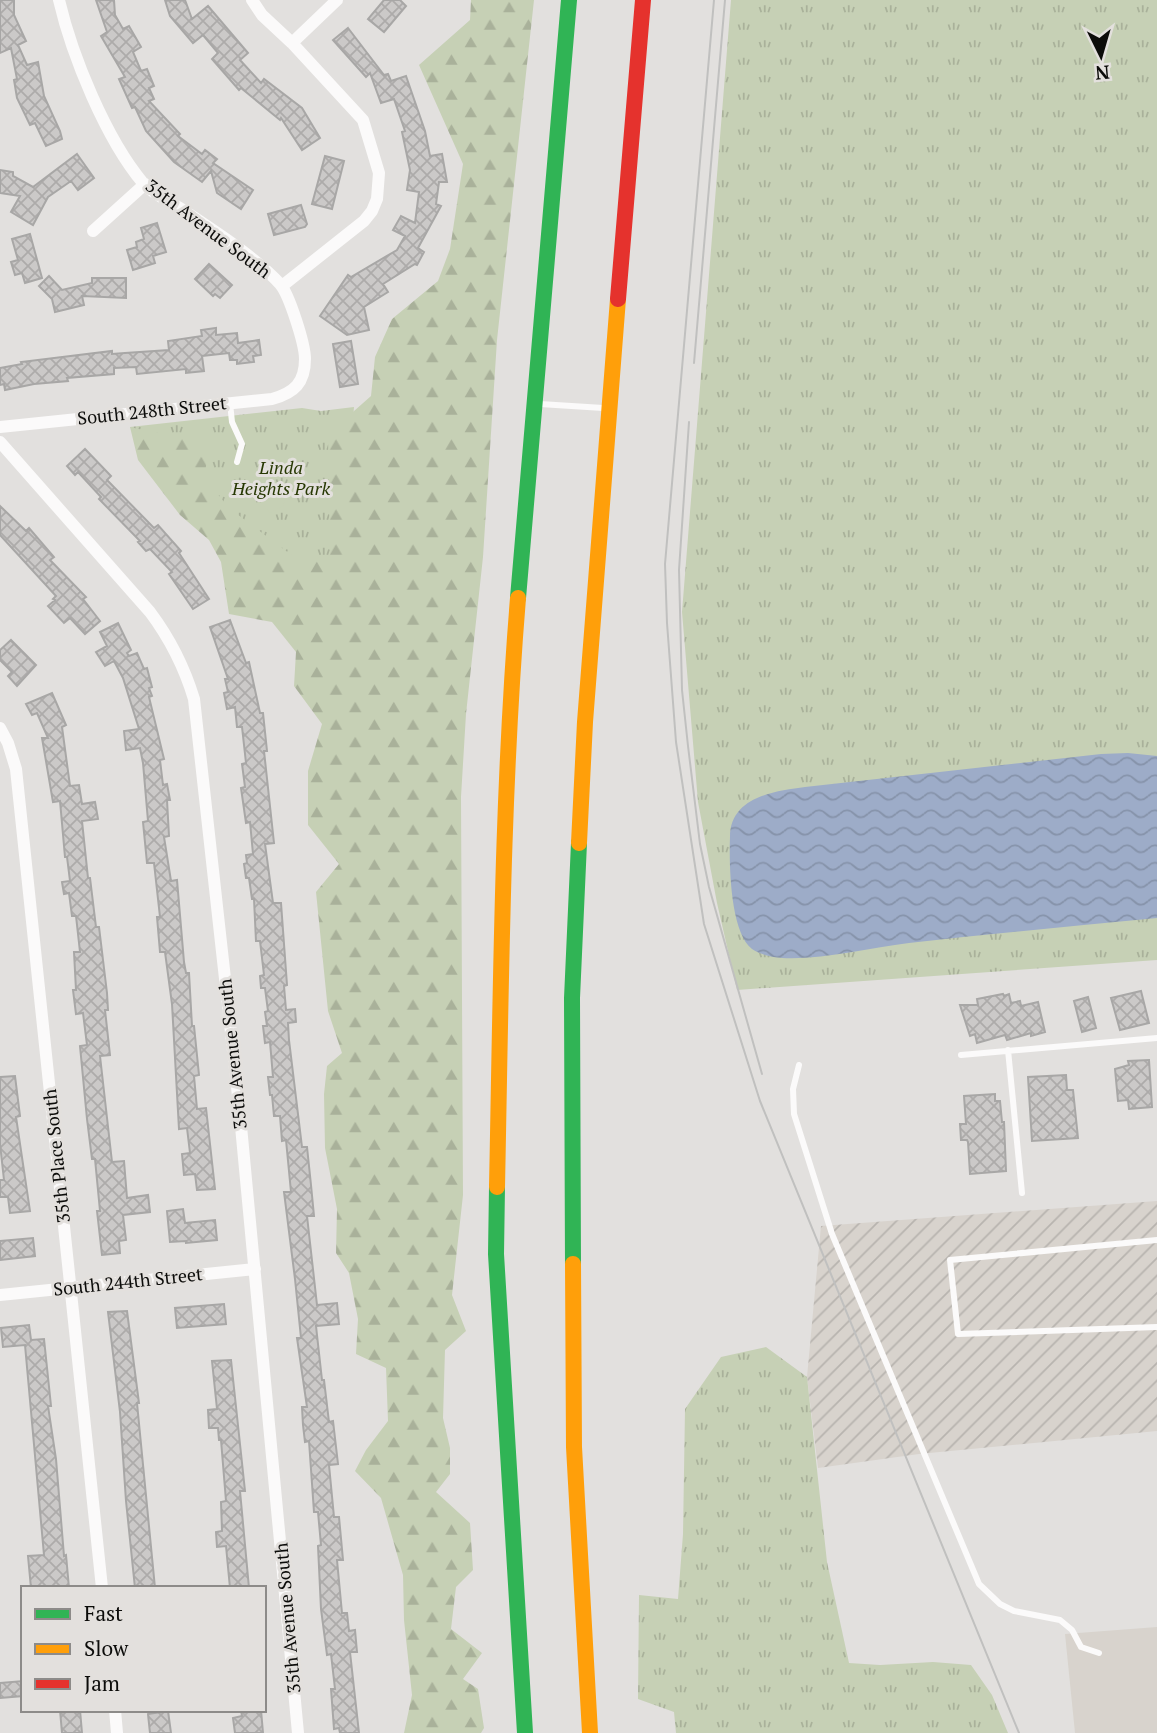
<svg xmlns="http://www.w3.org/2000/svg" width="1157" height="1733" font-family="'PT Serif',serif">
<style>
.built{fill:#d8d3cd}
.industrial{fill:url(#industrial-furrows)}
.grass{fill:url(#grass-tufts)}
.forest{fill:url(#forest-firs)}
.pitch{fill:#c6d0b5}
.water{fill:url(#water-waves)}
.building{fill:url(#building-cross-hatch);stroke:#a8a7a6;stroke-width:2}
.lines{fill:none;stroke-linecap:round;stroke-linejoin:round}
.lane{stroke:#fbfafa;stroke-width:6}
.street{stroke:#fbfafa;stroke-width:12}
.fast{stroke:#30b455;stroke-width:16}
.slow{stroke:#ff9f0a;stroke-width:16}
.jam{stroke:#e5322d;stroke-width:16}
.tram{stroke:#c0c0bf;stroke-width:2}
.labels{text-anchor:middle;stroke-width:6;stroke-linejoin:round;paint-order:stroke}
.street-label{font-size:18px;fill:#0c0c0a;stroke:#e3e0dd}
.park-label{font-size:18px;font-style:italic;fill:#283904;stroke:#e3e0dd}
</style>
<defs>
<pattern id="industrial-furrows" width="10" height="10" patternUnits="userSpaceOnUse" patternTransform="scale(1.75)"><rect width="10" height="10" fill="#d8d3cd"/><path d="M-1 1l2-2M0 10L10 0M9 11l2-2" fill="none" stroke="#b8b4af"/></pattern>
<pattern id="grass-tufts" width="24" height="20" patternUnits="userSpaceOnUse" patternTransform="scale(1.75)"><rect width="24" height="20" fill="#c6d0b5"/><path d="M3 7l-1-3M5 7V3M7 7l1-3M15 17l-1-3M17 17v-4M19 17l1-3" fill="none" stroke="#a9b19a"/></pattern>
<pattern id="forest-firs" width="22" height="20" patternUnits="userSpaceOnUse" patternTransform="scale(1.75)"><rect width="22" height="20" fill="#c6d0b5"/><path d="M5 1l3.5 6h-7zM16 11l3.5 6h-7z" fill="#a9b19a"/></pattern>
<pattern id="water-waves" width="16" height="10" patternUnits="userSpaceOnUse" patternTransform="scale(1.75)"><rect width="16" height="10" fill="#9dacc8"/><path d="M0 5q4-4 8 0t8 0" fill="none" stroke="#8693aa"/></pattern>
<pattern id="building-cross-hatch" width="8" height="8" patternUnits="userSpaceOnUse" patternTransform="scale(1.75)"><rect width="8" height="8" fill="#cbc9c8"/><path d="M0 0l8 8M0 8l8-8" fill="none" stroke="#adabaa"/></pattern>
</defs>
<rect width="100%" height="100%" fill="#e2e0de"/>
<path class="built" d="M1157 1627V1733H1075L1065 1634Z"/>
<path class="industrial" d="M1157 1201V1431L919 1454 818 1468 807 1377 821 1226Z"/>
<path class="grass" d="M731 0H1157V960L737 990 717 903 698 802 682 612Z
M354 407 341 560 302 578 130 427 302 408 321 411Z
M766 1347 807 1377 827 1562 849 1663 880 1665 933 1662 971 1665 992 1695 1008 1733H676L674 1712 638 1699 639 1595 678 1599 683 1534 685 1409 721 1357Z"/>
<path class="forest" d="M471 0H534L497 340 483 557 466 714 461 797 463 1195 452 1295 466 1331 445 1350 443 1418 450 1448V1474L436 1492 470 1523 473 1570 456 1587 451 1629 482 1653 463 1679 478 1689 484 1728 481 1733H404L412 1695 404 1620 403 1575 381 1498 355 1471 366 1450 388 1421 386 1368 356 1354 358 1319 349 1273 336 1253 337 1209 325 1148 324 1094 327 1066 342 1053 328 1011 316 892 339 864 308 825V771L322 724 294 686 296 652 272 622 229 614 221 562 209 540 180 515 138 460 130 427C160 434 181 438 212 433L204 477 229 508 294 557 330 555 328 434 371 396 375 357 392 319 438 281 450 249 463 164 419 65 470 20Z"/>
<path class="pitch" d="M262 476C275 483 282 482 293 493L285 500 283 506 270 513 248 488Z"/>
<path class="water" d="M1128 753 1157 756V918C1074 926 991 934 909 943 869 948 823 960 782 958 772 957 761 955 752 949 730 932 729 864 730 837 730 797 774 791 805 787L1101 754Z"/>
<path class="building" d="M0 0H14V15L26 41 18 45 27 65 38 62 44 96 60 131 62 139 46 146 35 123 30 125 17 98 14 80 17 79 11 48 0 53Z
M96 0H114L115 15 123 29 129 26 141 47 133 52 141 71 147 69 154 86 149 88 154 99 149 101 180 134 178 136 202 154 205 150 217 159 213 163 253 190 241 209 217 193 211 171 202 182 174 162 146 131 135 107 132 108 119 79 125 77 101 36 107 32Z
M165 0H185L192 19 208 6 248 53 240 60 261 83 264 79 302 108 320 138 302 150 281 118 280 120 241 88 239 90 212 59 218 53 203 35 193 43 170 16Z
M384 0H400L406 6 384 32 368 19Z
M348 28 384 75 388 74 391 81 406 76 425 131 430 156 442 154 447 182H439L436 204 441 206 418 248 424 252 417 265 415 264 383 284 388 292 364 307 369 330 347 335 320 316 348 275 351 277 397 250 405 236 393 230 401 216 415 223 419 192 407 190 410 170 402 132 405 131 394 99 381 103 370 73 366 77 333 40Z
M77 154 94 178 78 190 71 181 48 197 33 225 11 212 20 196 0 193V170L13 172V176L33 187Z
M325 156 344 161 332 209 312 204Z
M301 205 307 224 305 227 274 235 268 214Z
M157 223 166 252 153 256 155 263 133 270 127 250 137 247 136 242 144 239 141 228Z
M30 234 42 278 25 283 22 273 15 275 11 262 18 260 12 239Z
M209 264 232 285 220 298 215 294 213 296 195 279Z
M49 276 62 290 92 283V278H126V298L82 296 84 305 55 312 52 299 39 286Z
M216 328V335L237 333 238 343 259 340 261 355 253 356 254 362 237 364V360H230L229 353 202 356 204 371 186 373V369L137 374 136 367 114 368V374L67 378 68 381 34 384 5 390 4 384 0 385V368L22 364 21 362 112 351V354L125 353 169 350 168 341 202 336 201 330Z
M351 341 358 384 340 387 333 344Z
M85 449 111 476 107 480 154 528 158 525 181 551 179 553 209 599 193 609 169 574 172 572 150 549 146 551 138 542 140 541 99 499 101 497 78 472 75 475 67 466Z
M0 506 26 531 29 528 54 557 50 560 86 597 83 599 100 621 85 634 70 618 64 623 48 606 55 600 53 599 56 596 0 535Z
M230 620 246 663 249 662 260 713H263L267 751H264L274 843 265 844 273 903H281L287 985 284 986 286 1010 295 1009 296 1022 288 1023 289 1040 302 1147H307L311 1185 314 1216H307L317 1305 337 1303 339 1324 316 1326 322 1380H324L329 1422 333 1421 338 1464 329 1465 334 1517H339L343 1560H337L342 1613H347L349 1631 355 1630 357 1652H350L359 1733H340L339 1728 334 1729 331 1689H335L331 1654 327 1655 321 1609 318 1546 321 1545 318 1512H314L309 1441 305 1442 303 1425 302 1407H307L297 1338H301L295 1279 284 1192H291L286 1140 282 1141 280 1116H274L272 1095H270L268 1077H273L270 1042 265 1043 263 1026H267L265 1012 268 1011 265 988H261L260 976 264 975 260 941H256L254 899H252L249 878H246L244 864 247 863 246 855 253 854 250 822 246 823 241 788 245 787 242 764 246 763 242 727H237L235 707 227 709 224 693 228 692 225 679H228L210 627Z
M118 623 131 650 127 653 129 656 137 653 144 669 147 668 152 687 149 688 152 696 149 697 164 759 160 760 163 785 167 784 170 800H167L169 836 164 837 171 881 177 880 184 962 186 973H189L192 1026H194L199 1075 194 1076 197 1109 206 1108 215 1189 197 1190 195 1174 184 1175 182 1154 190 1153 187 1128 179 1129 172 1004 165 952H160L157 917H160L154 863H147L143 822 148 821 143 763 140 748 126 750 124 731 139 729 123 678 114 661 105 666 96 652 107 646 100 632Z
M11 640 36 665 17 686 8 676 12 672 0 660V650Z
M52 693 66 725 62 727 70 786 79 785 82 804 95 802 98 819 82 821 88 878H90L96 927H99L107 993 108 1010H105L110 1055 100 1056 112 1162 124 1161 127 1198 148 1195 150 1212 123 1215 126 1240 119 1241 120 1253 102 1255 97 1211H100L95 1159H92L87 1119 80 1046 87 1045 83 1013 76 1014 73 990H76L74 952H80L76 916H72L69 893 64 894 62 882 70 881 67 857H65L60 801 53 802 42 738H48L37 713 32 715 26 704Z
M1141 991 1149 1023 1120 1030 1111 998Z
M1003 994 1004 996 1009 994 1011 1003 1020 1001 1021 1006 1038 1002 1045 1032 1031 1036V1033L1007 1040 1005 1035 977 1043 975 1034 970 1036 960 1005H978L977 999Z
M1088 997 1096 1028 1082 1032 1074 1001Z
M1149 1060 1152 1107 1129 1109 1128 1100 1118 1101 1115 1069 1129 1065 1128 1061Z
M1066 1075 1067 1090H1073L1078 1138 1032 1141 1028 1077Z
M15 1076 20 1116 16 1117 30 1211 10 1213 8 1197H0V1180H4L0 1144V1077Z
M995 1094V1101H1000L1002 1122H1004L1006 1171 970 1174 968 1142 967 1140H961L960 1124H966L964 1096Z
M183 1209 185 1223 215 1220 217 1240 186 1243V1241L170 1242 167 1211Z
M33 1238 35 1256 0 1260V1241Z
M224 1304 226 1324 177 1328 175 1308Z
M127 1311 139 1403H137L155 1588H135L126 1501 120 1412 108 1312Z
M29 1325 31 1340 44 1339 51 1406H48L56 1459 64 1556 66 1555 69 1588H31L28 1556 44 1555 25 1345 3 1347 1 1328Z
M231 1360 245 1491H240L249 1588H230L226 1546 217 1547 216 1532 222 1531 221 1502 226 1501 221 1440H219L218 1428H209L208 1410 217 1409 212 1361Z
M23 1681V1696L0 1698V1683Z
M60 1710H80L82 1733H62Z
M241 1710H261L263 1733H235L233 1718 242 1716Z
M168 1711 171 1733H150L148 1714Z"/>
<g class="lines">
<path class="lane" d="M230 403 232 422 242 444 237 462
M540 404 603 408
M1008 1050 1022 1193
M961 1055 1157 1038
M799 1065 793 1089 794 1114 832 1234 979 1584 1000 1604 1014 1611 1060 1620 1072 1630 1081 1647 1099 1653
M1157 1240 950 1260 958 1334 1157 1327"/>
<path class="street" d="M252 0 262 15 292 43 363 120 379 173 377 199 372 211 364 221 282 286
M292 43 337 0
M93 231 145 184
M0 427 272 399C294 393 305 383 305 359 305 344 289 294 280 284 254 256 214 231 183 210 170 202 153 194 143 183 106 139 72 56 59 0
M0 442 150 612C171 640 184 666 194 699L239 1105 298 1733
M0 728 8 743 16 769 102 1588
M0 1295 255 1269
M115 1710 117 1733"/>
<path class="fast" d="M518 598 569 0
M497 1187 496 1254 525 1733
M573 1264 572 998 579 843"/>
<path class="slow" d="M579 843 585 722 618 299
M497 1187C501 991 502 794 518 598
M573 1264 574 1447 590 1733"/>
<path class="jam" d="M618 299 643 0"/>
<path class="tram" d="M714 0 665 564 667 623 676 742 704 924 760 1101 1019 1733
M694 363 725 0
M689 422 679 570 682 690 688 746 700 844 709 887 762 1074"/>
</g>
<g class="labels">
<g class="street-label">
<text transform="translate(208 229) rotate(37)" y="6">35th Avenue South</text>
<text transform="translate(152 411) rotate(-6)" y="6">South 248th Street</text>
<text transform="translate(233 1054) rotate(-96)" y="6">35th Avenue South</text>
<text transform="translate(57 1156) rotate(-96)" y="6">35th Place South</text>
<text transform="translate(128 1282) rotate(-6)" y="6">South 244th Street</text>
<text transform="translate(288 1618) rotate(-95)" y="6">35th Avenue South</text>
</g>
<g class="park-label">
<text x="281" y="474">Linda<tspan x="281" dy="21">Heights Park</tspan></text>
</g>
</g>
<rect x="21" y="1586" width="245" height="126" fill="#e3e0dd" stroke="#8d8b89" stroke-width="2"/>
<rect x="35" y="1609" width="35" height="10" fill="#30b455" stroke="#8d8b89" stroke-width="2"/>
<text x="84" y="1621" font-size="21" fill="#0c0c0a">Fast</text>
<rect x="35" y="1644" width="35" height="10" fill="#ff9f0a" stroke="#8d8b89" stroke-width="2"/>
<text x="84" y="1656" font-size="21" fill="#0c0c0a">Slow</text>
<rect x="35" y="1679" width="35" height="10" fill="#e5322d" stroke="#8d8b89" stroke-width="2"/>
<text x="84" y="1691" font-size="21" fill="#0c0c0a">Jam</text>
<g transform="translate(1101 56) rotate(175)" stroke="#e3e0dd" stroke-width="5" paint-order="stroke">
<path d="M0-5L12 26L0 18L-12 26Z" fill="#0c0c0a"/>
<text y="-10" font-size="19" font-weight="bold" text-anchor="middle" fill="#0c0c0a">N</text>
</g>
</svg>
